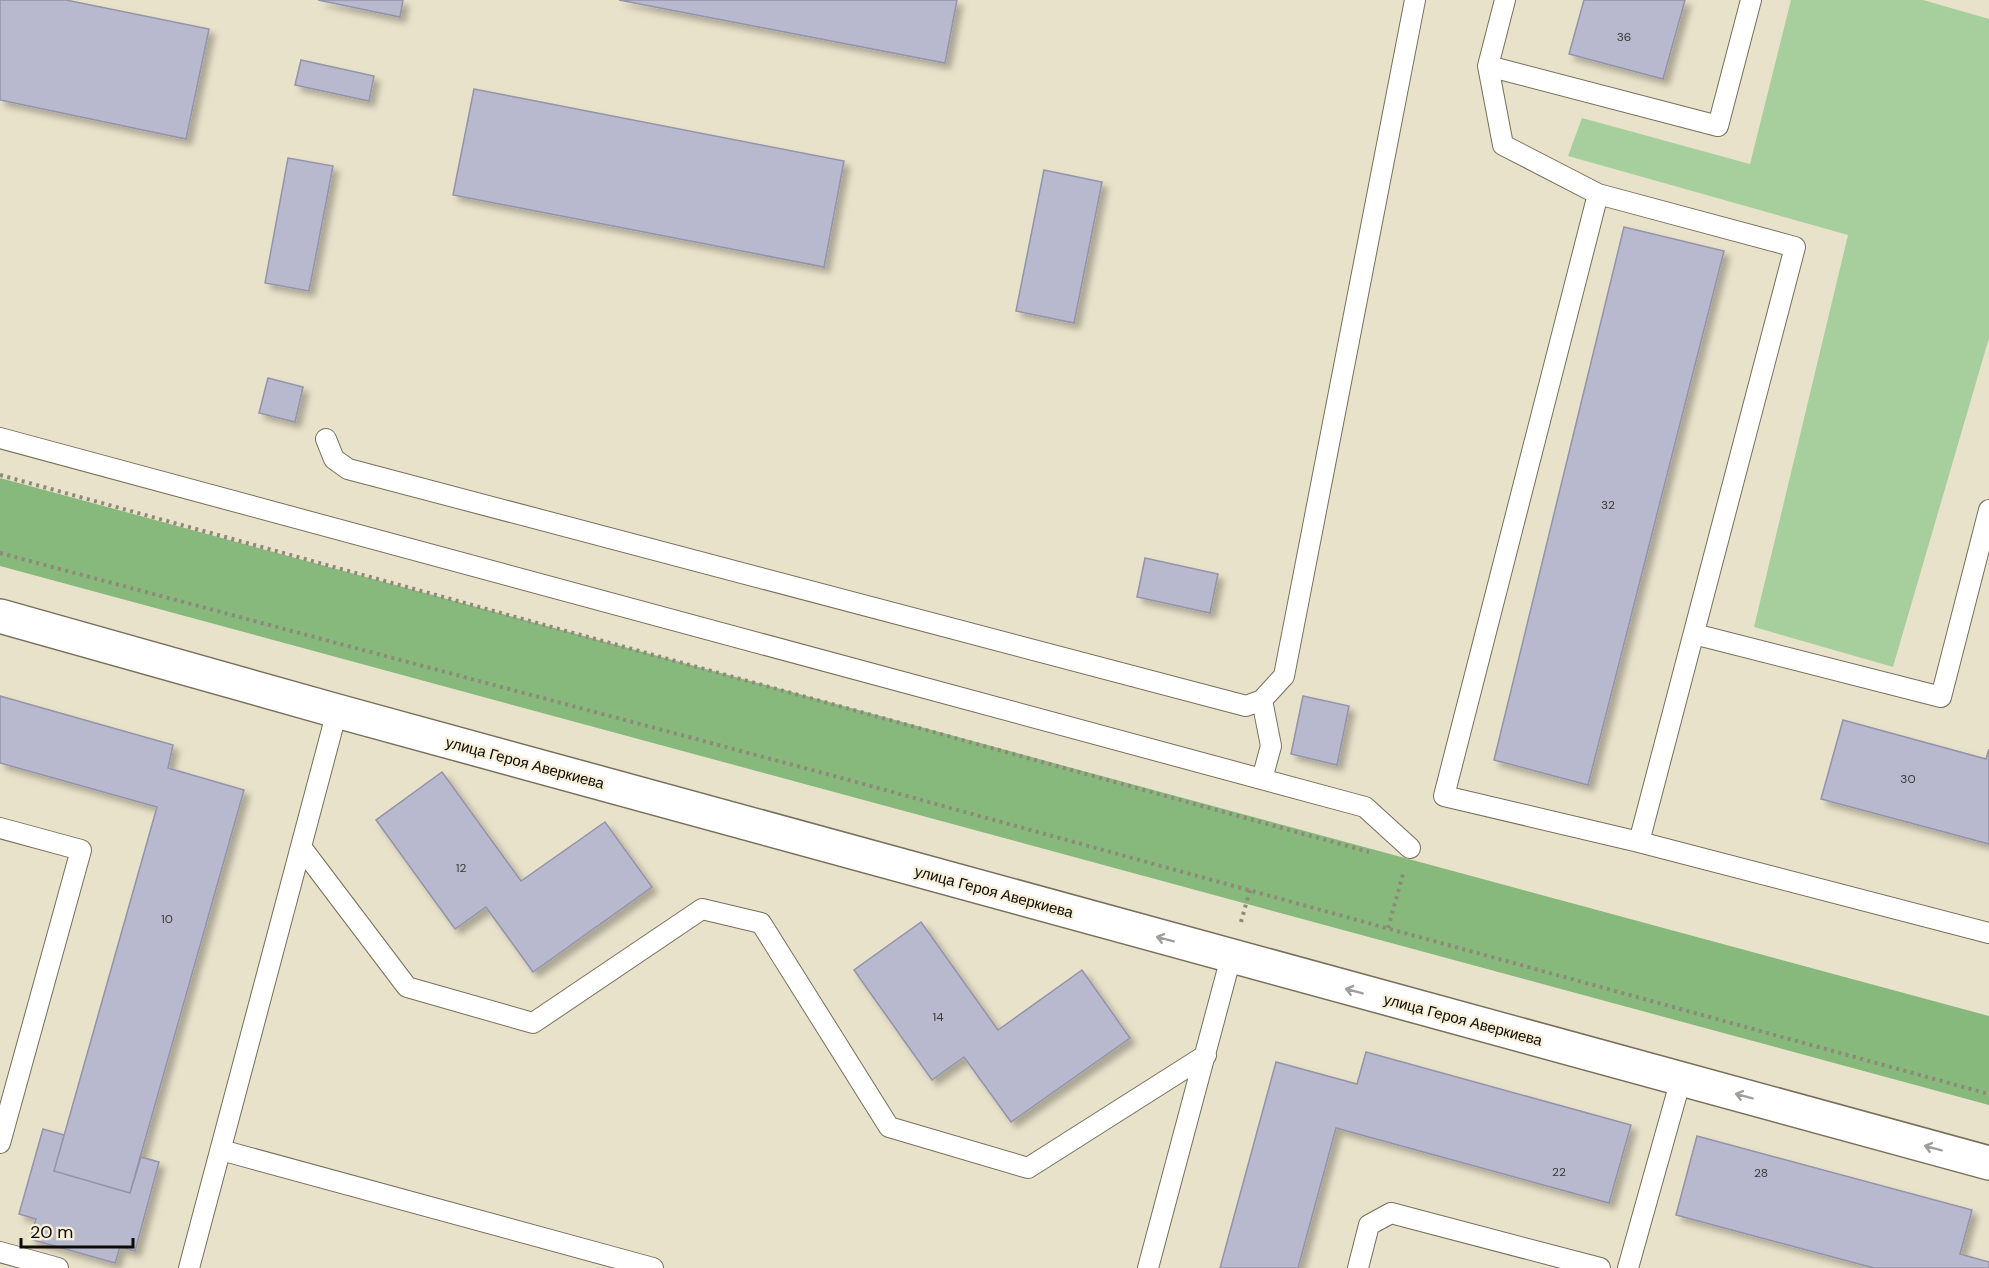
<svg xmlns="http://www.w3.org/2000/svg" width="1989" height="1268" font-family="'DM Sans',sans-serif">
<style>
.green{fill:#a7cf9e}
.forest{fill:#86b97b}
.building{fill:#b8b9cf;stroke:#9393a9;stroke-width:1.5;filter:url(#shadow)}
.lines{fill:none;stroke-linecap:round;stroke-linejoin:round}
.service-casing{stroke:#766f5b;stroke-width:22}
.minor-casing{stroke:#766f5b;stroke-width:36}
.path{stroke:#8f8979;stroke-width:4;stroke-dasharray:3 4.5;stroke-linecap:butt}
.service{stroke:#fff;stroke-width:20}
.minor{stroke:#fff;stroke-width:33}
.oneway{stroke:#9f9e9b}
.labels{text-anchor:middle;stroke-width:4.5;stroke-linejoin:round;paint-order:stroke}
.number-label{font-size:12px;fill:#393738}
.street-label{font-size:15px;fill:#0f0c05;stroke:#f7efd8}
</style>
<defs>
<filter id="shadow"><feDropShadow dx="5.5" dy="5.5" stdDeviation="3" flood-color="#0004"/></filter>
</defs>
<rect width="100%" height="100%" fill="#e9e2cb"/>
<path class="green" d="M1791 0H1923L1989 19V338L1893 667 1754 627 1848 235 1568 156 1582 118 1750 164Z"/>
<path class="forest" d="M0 478 1989 1016V1105L0 566Z"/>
<path class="building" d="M0 0H66L209 29 186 139 0 100Z
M318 0H403L400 17Z
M619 0H957L945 63Z
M1584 0H1685L1663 79 1569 54Z
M301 60 374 76 369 101 295 85Z
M474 89 844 161 824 267 453 195Z
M288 158 333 166 309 291 265 283Z
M1044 170 1102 182 1074 323 1016 311Z
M1624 227 1724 251 1588 785 1494 760Z
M268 378 303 387 295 422 259 413Z
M1145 558 1218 574 1210 613 1137 597Z
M0 696 173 745 168 768 244 790 130 1193 54 1171 157 807 0 763Z
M1303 696 1349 706 1337 765 1291 754Z
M1843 720 1986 759 1989 749V844L1821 799Z
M442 772 521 881 605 822 652 887 533 972 486 907 455 929 376 820Z
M921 922 998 1030 1082 970 1130 1038 1011 1122 964 1057 932 1080 854 970Z
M1366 1052 1631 1125 1609 1203 1336 1128 1298 1268H1220L1276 1062 1357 1084Z
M43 1129 64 1135 54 1171 130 1193 141 1157 159 1162 135 1251 120 1247 115 1263 30 1239 36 1219 19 1214Z
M1697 1136 1972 1210 1960 1254 1989 1262V1268H1874L1676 1215Z"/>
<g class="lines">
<g class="service-casing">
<path id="service" d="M1505 0 1488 66 1503 145 1598 194 1795 247 1639 842 1444 796 1598 194
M1488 66 1718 126 1751 0
M0 438 1365 807 1410 848
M326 439 334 459 348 469 1246 706 1262 700 1284 676 1415 0
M1694 634 1941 697 1989 510
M1262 700 1271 746 1262 779
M0 828 81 850 0 1143
M1639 842 1989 933
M301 847 407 987 533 1023 702 909 761 923 889 1127 1028 1168 1206 1055
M221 1150 653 1268
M0 1252 58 1268
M189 1268 337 711
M1148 1268 1231 957
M1358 1268 1369 1225 1391 1213 1600 1268
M1628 1268 1681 1079"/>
</g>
<g class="minor-casing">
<path id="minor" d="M0 616 337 711 1989 1163"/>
</g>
<path class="path" d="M0 475 1369 852
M0 553 827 774 1989 1094
M1241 922 1250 890
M1388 928 1403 874"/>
<use href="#service" class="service"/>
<use href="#minor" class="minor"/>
</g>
<defs><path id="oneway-shaft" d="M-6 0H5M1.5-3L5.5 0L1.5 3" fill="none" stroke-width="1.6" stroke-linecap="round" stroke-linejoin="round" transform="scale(1.5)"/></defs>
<g class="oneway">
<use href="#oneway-shaft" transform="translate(1165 939) rotate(-165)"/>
<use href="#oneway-shaft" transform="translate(1354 991) rotate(-165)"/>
<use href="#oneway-shaft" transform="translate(1744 1096) rotate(-165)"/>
<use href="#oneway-shaft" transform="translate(1933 1148) rotate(-165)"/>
</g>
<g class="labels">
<g class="number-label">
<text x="1624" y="41">36</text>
<text x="1608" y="509">32</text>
<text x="1908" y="783">30</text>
<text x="461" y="872">12</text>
<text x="167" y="923">10</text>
<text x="938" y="1021">14</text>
<text x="1559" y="1176">22</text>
<text x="1761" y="1177">28</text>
</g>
<g class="street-label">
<text transform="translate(525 763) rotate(15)" y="5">улица Героя Аверкиева</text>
<text transform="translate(994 892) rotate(15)" y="5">улица Героя Аверкиева</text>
<text transform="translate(1463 1020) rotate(15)" y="5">улица Героя Аверкиева</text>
</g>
</g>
<path d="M21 1238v9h112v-9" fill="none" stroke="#0f0c05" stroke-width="3"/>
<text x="30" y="1238" font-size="18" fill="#0f0c05" stroke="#f7efd8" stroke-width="4.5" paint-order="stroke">20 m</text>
</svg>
